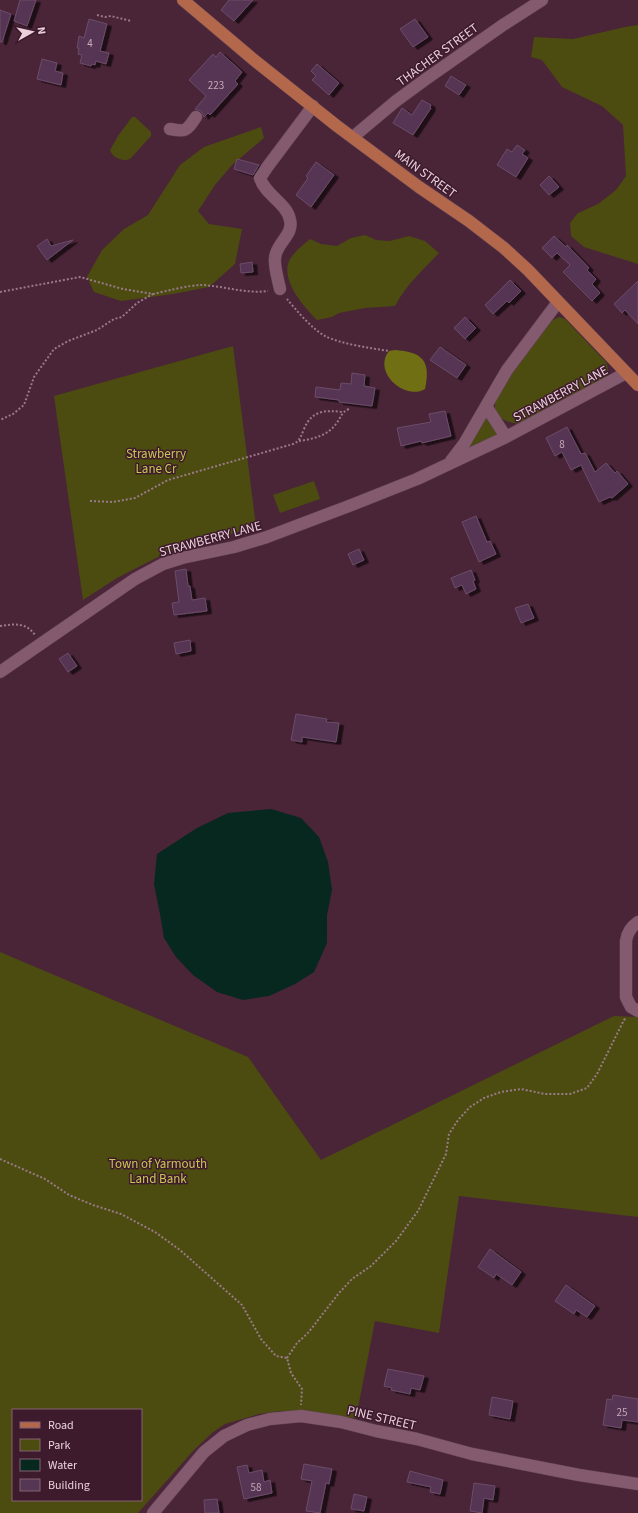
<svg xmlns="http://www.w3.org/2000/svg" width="638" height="1513" font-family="'Source Sans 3',sans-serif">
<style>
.green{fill:#4c4c10;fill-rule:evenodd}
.forest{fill:#706f13}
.water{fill:#07281e}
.building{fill:#553653;stroke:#6c4c69;filter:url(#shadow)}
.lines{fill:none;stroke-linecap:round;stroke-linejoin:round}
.minor-casing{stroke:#624354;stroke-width:13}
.major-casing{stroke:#624354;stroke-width:13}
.path{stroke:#997a89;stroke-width:2;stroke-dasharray:2 2;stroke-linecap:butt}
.minor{stroke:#845a6e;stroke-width:12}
.major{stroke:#b3674b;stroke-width:12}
.labels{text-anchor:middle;stroke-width:3;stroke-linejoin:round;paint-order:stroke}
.number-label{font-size:11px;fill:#c4aab9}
.street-label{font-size:13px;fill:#e9d0db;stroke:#3e1a2d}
.park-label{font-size:13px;fill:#c7c754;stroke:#3e1a2d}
</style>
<defs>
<filter id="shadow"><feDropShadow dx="4.5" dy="2.5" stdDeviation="0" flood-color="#0009"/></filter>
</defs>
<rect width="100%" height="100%" fill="#4a2437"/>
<path class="green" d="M638 25V264L584 247 571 236 570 223 578 213 598 204 616 190 626 176 623 125 602 106 562 87 542 60 531 57 534 37 573 39 625 27Z
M132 117H135L151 132V136L131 158C125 163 112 158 110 150L118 136Z
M261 127 264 138 232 165 215 185 198 211 209 224 242 229 235 264 209 287 173 294 121 301 94 292 87 277 102 250 124 229 148 215 180 165 204 147Z
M365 235 376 240 390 241 409 236 425 241 439 253C423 270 406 285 395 306L365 308 339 313 332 317 317 320C304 307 279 279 290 259 295 251 303 245 310 239L321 244 337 246 351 238Z
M559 317 565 319 606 362C609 369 609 374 605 379L519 424C508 422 494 419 495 405 495 390 539 338 550 323L553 320Z
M233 346 256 526 221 537 185 545 164 554 117 578 83 600 54 396Z
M486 416 498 435 469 449 468 447Z
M314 481 320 499 280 513 273 495Z
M0 952 248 1057 321 1160 614 1016 638 1017V1217L459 1196 439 1333 375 1321 356 1418 280 1411 259 1414 225 1424 212 1433 194 1450 138 1513H0ZM13 1410H141V1500H13Z"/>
<path class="forest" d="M395 350C423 352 431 361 425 389 405 401 372 372 389 351Z"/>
<path class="water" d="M271 809 301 818 319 837 328 862 332 890 327 915V943L314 972 295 984 269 996 243 1000 217 992 193 975 176 957 164 938 160 914 154 884 157 854 197 828 228 813Z"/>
<path class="building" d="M20 0H36L27 26 14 21Z
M229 0H253L234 21 221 10Z
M0 10 11 14 2 42H0Z
M89 19 107 24 100 51 109 53 106 64 96 61 95 65 92 64 91 66 80 63 82 55 78 54 79 48H77L79 36 84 38Z
M415 19 428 37 413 47 400 29Z
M220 52 242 72 235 81 238 84 210 115 208 113 204 117 201 111 195 109 206 96 189 80 213 54 216 57Z
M42 59 57 63 55 71 63 73 61 85 37 79Z
M317 64 339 83 329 95 312 80 316 76 311 71Z
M451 76 466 85 459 95 445 86Z
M422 100 431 105 430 107 431 108 413 135 393 123 402 108 412 115Z
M517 145 525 150 522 154 528 158 516 177 497 165 507 149 512 152Z
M237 159 259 165 253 175 234 169Z
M316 162 334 175 311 207 296 195 308 178 306 176Z
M549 176 559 187 549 195 540 185Z
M554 236 566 247 567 245 589 268 587 270 596 279 592 284 600 293 592 301 563 272 570 265 557 253 552 258 542 248Z
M47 239 51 246 73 240 47 260 37 246Z
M252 262 253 272 241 273 240 264Z
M510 280 521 291 509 303 507 301 493 314 485 305Z
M638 281V324L625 310 622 313 614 304Z
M465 317 476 328 465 339 454 328Z
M440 347 466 365 457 378 430 360Z
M352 373 365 375 364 386 375 388 372 406 339 402V400L315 397 316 387 340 390 341 383 351 384Z
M445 411 451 436 422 443 421 441 401 446 397 428 431 422 429 414Z
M567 427 581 454 585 453 595 472 606 463 615 473 617 471 628 484 612 498 610 497 599 502 581 465 571 470 562 452 555 456 546 438Z
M476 516 487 542 490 541 496 554 479 562 462 522Z
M359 549 364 560 353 565 348 554Z
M186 569 188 586H190L192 600 205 598 207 611 174 615 172 603 179 602 175 571Z
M471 570 475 580 473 581 476 589 466 594 462 585 455 588 451 578Z
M528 604 534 618 521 623 515 608Z
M190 640 191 651 176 654 174 643Z
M68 653 77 666 68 672 59 659Z
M296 714 327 719 326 722 339 723 336 742 302 737V742L291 740Z
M490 1249 521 1272 512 1285 496 1274 494 1278 478 1267Z
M566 1285 595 1306 587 1317 576 1310 574 1314 555 1301Z
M388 1369 424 1376 420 1390 411 1388 410 1394 391 1390 392 1388 384 1386Z
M613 1395 638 1399V1422L622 1420 621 1428 603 1425 607 1399 612 1400Z
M492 1397 513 1401 510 1419 489 1415Z
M304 1464 332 1469 329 1484 326 1483 320 1513 306 1511 312 1481 301 1479Z
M247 1465 249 1473 262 1470 264 1482 270 1480 272 1493 244 1499 237 1467Z
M410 1471 443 1480 440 1494 430 1492 431 1487 407 1482Z
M474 1483 495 1486 493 1500 484 1498 482 1513 470 1511Z
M354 1494 367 1497 364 1511 351 1509Z
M217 1499 219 1513H205L204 1500Z"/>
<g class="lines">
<g class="minor-casing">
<path id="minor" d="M170 129C187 132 186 131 196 117
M353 137 396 101 426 79 503 25 542 0
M280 289C278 279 274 267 275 258 276 243 294 235 290 220 287 203 265 195 260 178L268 166 313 106
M486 406 506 437
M451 461 464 444 507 370 558 302
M0 672 135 579 163 564 182 558 234 547 267 537 349 506 417 479 506 437 626 373
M638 922C631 927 627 933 626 941V997L631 1007 638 1011
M153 1513 204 1452 224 1436 247 1425 270 1419 301 1416 341 1422 376 1431 417 1439 472 1454 579 1475 638 1484"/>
</g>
<g class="major-casing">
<path id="major" d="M183 0 254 60 337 126 419 187 469 221 504 248 528 270 638 385"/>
</g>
<path class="path" d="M97 15 105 17 111 16 131 21
M0 292 80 277 123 289 153 294 137 303 122 317 114 319 97 330 68 341 54 349 34 377 24 405 13 414 0 420
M153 294C167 291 189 285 202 285 224 286 246 294 268 291
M287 299C296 310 312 329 325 336 341 344 370 348 389 351
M299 441C313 439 327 436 336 424 341 418 341 412 349 409
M90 501 113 502 135 498 168 480 293 444C300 441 301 436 304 429 312 410 325 410 343 412
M0 626C14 624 26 622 35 635
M0 1159 45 1179 69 1195 93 1205 121 1214 155 1232 180 1250 242 1305 261 1339 276 1356 287 1358 291 1373 302 1389 301 1405
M287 1358 297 1343 308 1333 339 1293 352 1279 371 1266 396 1241 418 1211 446 1154 449 1134 458 1120 470 1107 484 1098 501 1092 521 1089 545 1094H570L587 1088 597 1074 624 1020 626 1018"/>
<use href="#minor" class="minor"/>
<use href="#major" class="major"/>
</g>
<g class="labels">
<g class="number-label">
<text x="90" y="47">4</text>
<text x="216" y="89">223</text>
<text x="562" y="448">8</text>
<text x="622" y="1416">25</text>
<text x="256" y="1491">58</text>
</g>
<g class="street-label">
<text transform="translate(437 54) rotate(-36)" y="5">THACHER STREET</text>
<text transform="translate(426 173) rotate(36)" y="5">MAIN STREET</text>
<text transform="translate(560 393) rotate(-28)" y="5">STRAWBERRY LANE</text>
<text transform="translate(210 538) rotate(-15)" y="5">STRAWBERRY LANE</text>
<text transform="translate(382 1417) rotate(13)" y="5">PINE STREET</text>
</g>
<g class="park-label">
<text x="156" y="458">Strawberry<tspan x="156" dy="15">Lane Cr</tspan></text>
<text x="158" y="1168">Town of Yarmouth<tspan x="158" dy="15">Land Bank</tspan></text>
</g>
</g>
<rect x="12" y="1409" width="130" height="92" fill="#3e1a2d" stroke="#826373"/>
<rect x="20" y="1422" width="20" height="6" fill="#b3674b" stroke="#826373"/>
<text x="48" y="1429" font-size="12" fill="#e9d0db">Road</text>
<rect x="20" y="1439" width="20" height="12" fill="#4c4c10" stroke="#826373"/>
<text x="48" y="1449" font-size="12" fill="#e9d0db">Park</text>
<rect x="20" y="1459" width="20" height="12" fill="#07281e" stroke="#826373"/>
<text x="48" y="1469" font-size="12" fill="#e9d0db">Water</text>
<rect x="20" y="1479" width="20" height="12" fill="#553653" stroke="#826373"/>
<text x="48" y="1489" font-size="12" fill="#e9d0db">Building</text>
<g transform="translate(32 32) rotate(82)" stroke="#3e1a2d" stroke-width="3" paint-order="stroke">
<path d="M0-3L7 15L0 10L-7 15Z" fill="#e9d0db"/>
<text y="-6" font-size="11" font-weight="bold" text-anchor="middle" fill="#e9d0db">N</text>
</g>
</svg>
